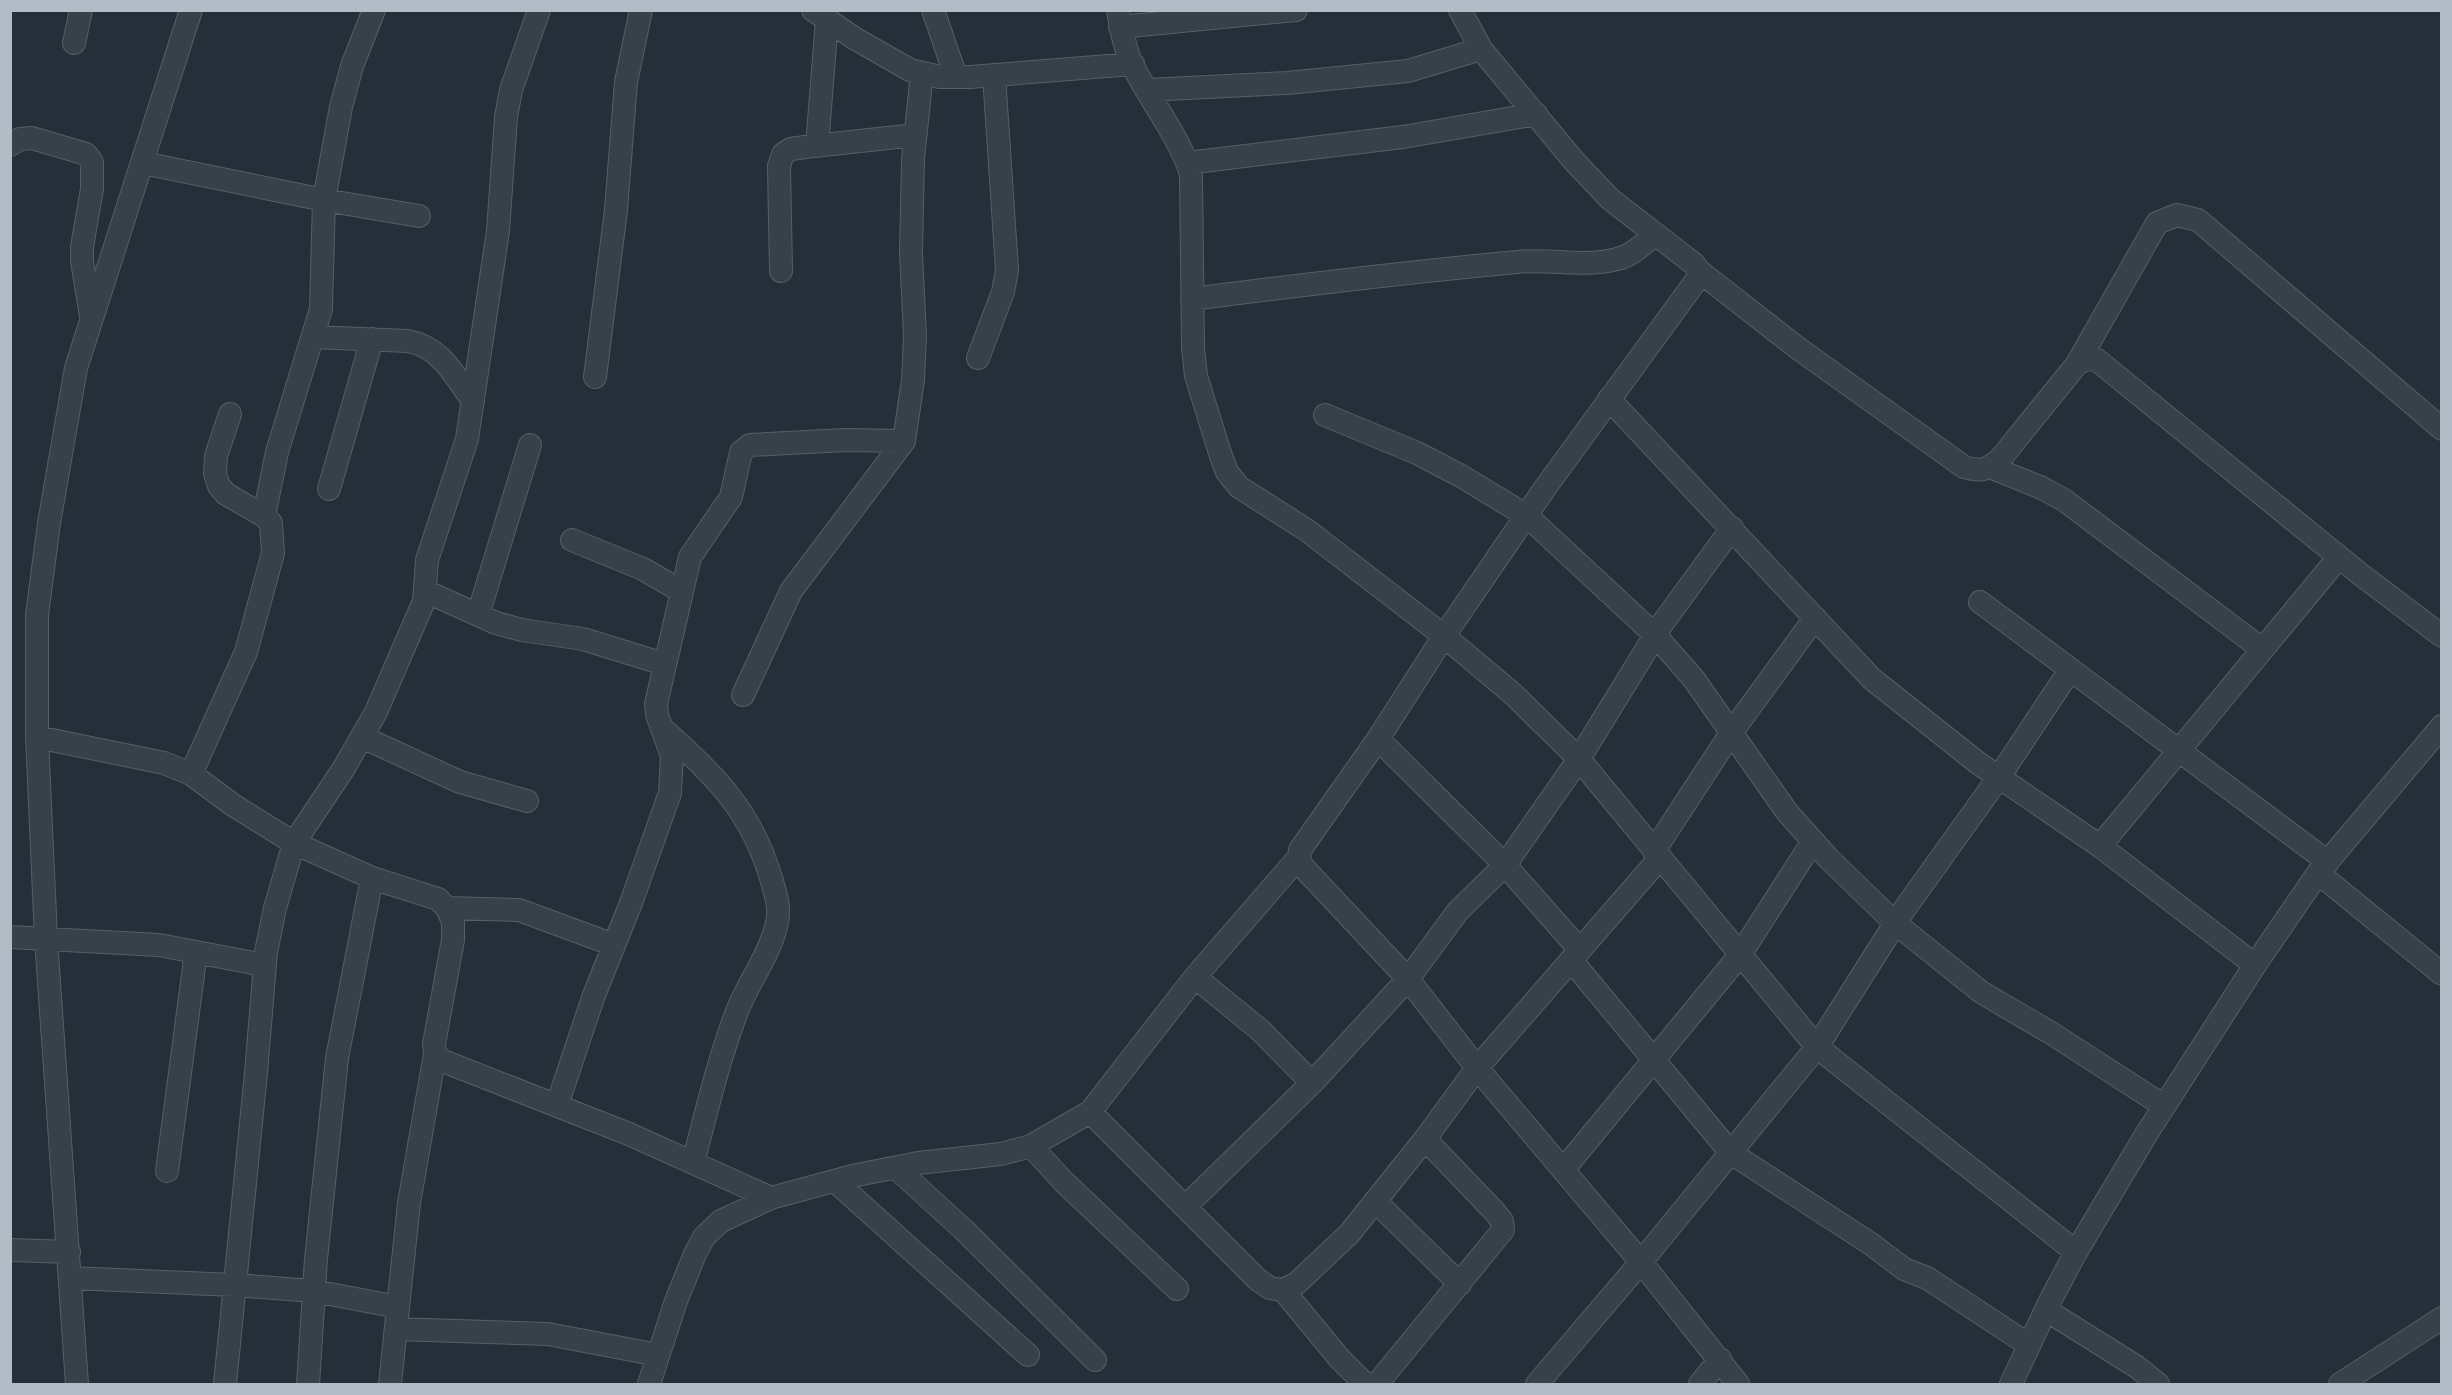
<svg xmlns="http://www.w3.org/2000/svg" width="2452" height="1395" font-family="'Fira Sans Condensed',sans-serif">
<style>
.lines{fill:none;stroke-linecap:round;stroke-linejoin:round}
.minor-casing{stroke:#565f68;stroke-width:24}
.minor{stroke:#38414a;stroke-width:22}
</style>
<rect width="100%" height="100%" fill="#242f3a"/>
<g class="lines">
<g class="minor-casing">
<path id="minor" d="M813 10 854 38 910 70 940 77H970L1133 64
M933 10 956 77
M1118 10C1121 29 1124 46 1132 64 1150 101 1178 134 1191 174L1193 348 1196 376 1220 453 1227 472 1239 487 1308 531 1444 636 1513 694 1579 759 1817 1047 2076 1252
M1460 10 1481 49 1574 161 1610 199 1694 264 1699 271 1698 278 1545 488 1444 636 1378 739 1300 850 1299 857 1302 866 1408 979 1477 1068 1641 1262 1738 1384
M1120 27 1296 10
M74 43 81 10
M1148 90 1287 83 1408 71 1481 49
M10 145 20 139 32 138 86 154 92 162V189L82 247V261L91 316
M817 146 827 20
M143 163 324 200 419 216
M1187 163 1403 137 1536 114
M781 271 779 166 783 154 791 149 805 147 915 135
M1699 271 1799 349 1964 467C1982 472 1987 470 2001 458L2077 364 2086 359 2097 360 2360 574 2442 636
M1192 299C1300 285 1409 272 1517 262 1550 258 1585 268 1617 259 1632 256 1643 244 1654 235
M314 337 408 341C441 347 454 375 473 401
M978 358 1003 292 1007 270 994 75
M2077 364 2157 223 2177 215 2198 220 2442 429
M595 377 616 210 626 82 641 10
M1609 399 1872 679 1978 763 2100 846 2255 965
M1325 415 1417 453 1461 476 1527 516 1655 635 1693 678 1787 812 1829 859 1895 923 1981 992 2051 1033 2164 1106
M1990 467 2042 488 2064 500 2262 649
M329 489 372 339
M264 516 277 452 321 309 324 200 341 107 352 66 374 10
M572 540 643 569 681 591
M425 591 496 623 522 630 583 639 664 664
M1980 602 2328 862
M478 615 530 445
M743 695 791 591 904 441 913 380 915 336 911 253 913 159 922 73
M664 730C715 775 751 811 771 878 776 895 781 909 776 927 768 958 747 984 736 1014 718 1062 706 1113 693 1163
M37 737 164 763 191 774 233 805 294 843 372 878 438 899 447 908 453 922V940L434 1044 435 1054 443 1061 629 1134 771 1198
M362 737 460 782 527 801
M1378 739 1505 865 1580 950
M191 774 246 652 273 553 271 523 264 516 226 494 219 486 215 474 216 456 230 414
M2100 846 2339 557
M1654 851 1731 733 1815 618
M2318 873 2442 974
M447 908 519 910 614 945
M10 937 159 945 264 965
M1571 960 1731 1153 1871 1244 1904 1269 1927 1278 2029 1345
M1195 977 1260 1030 1312 1083
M557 1105 594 995 631 903 670 793 672 756 657 715 656 704 690 557 731 497 741 452 750 445 845 440 904 441
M1090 1112 1258 1280 1270 1288 1283 1290 1297 1283 1349 1234 1425 1139 1477 1068 1660 858
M1031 1146 1064 1182 1177 1289
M896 1168 964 1230 1095 1360
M1563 1170 1740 955 1813 841
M167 1171 196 952
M835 1181 1028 1355
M1375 1201 1460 1284
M1185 1207 1312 1083 1408 979 1458 911 1505 865 1579 759 1662 624 1732 528
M10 1250 69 1252
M71 1278 234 1285 314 1291 398 1307
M1283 1290 1339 1358 1365 1384
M2046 1310 2137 1367 2158 1384
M396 1329 548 1334 658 1355
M77 1384 46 939 37 737V615L49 523 76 368 191 10
M225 1384 256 1073 266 952 275 908 294 843 344 768 376 712 424 601 427 560 467 439 498 231 506 117 511 90 539 10
M308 1384 316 1259 337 1058 372 878
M390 1384 409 1203 435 1054
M649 1384 676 1301 695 1254 704 1237 721 1221 771 1198 852 1176 918 1163 1001 1154 1031 1146 1090 1112 1195 977 1299 857
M1377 1384 1503 1230 1502 1221 1494 1211 1425 1139
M1537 1384 1641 1262 1817 1047 1901 914 1999 777 2070 670
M1700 1384 1720 1359
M2011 1384 2050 1301 2076 1252 2147 1133 2255 965 2318 873 2442 726
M2340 1384 2442 1318"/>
</g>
<use href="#minor" class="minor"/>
</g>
<rect width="2452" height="1395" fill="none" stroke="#b3bcc6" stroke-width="24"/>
</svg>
